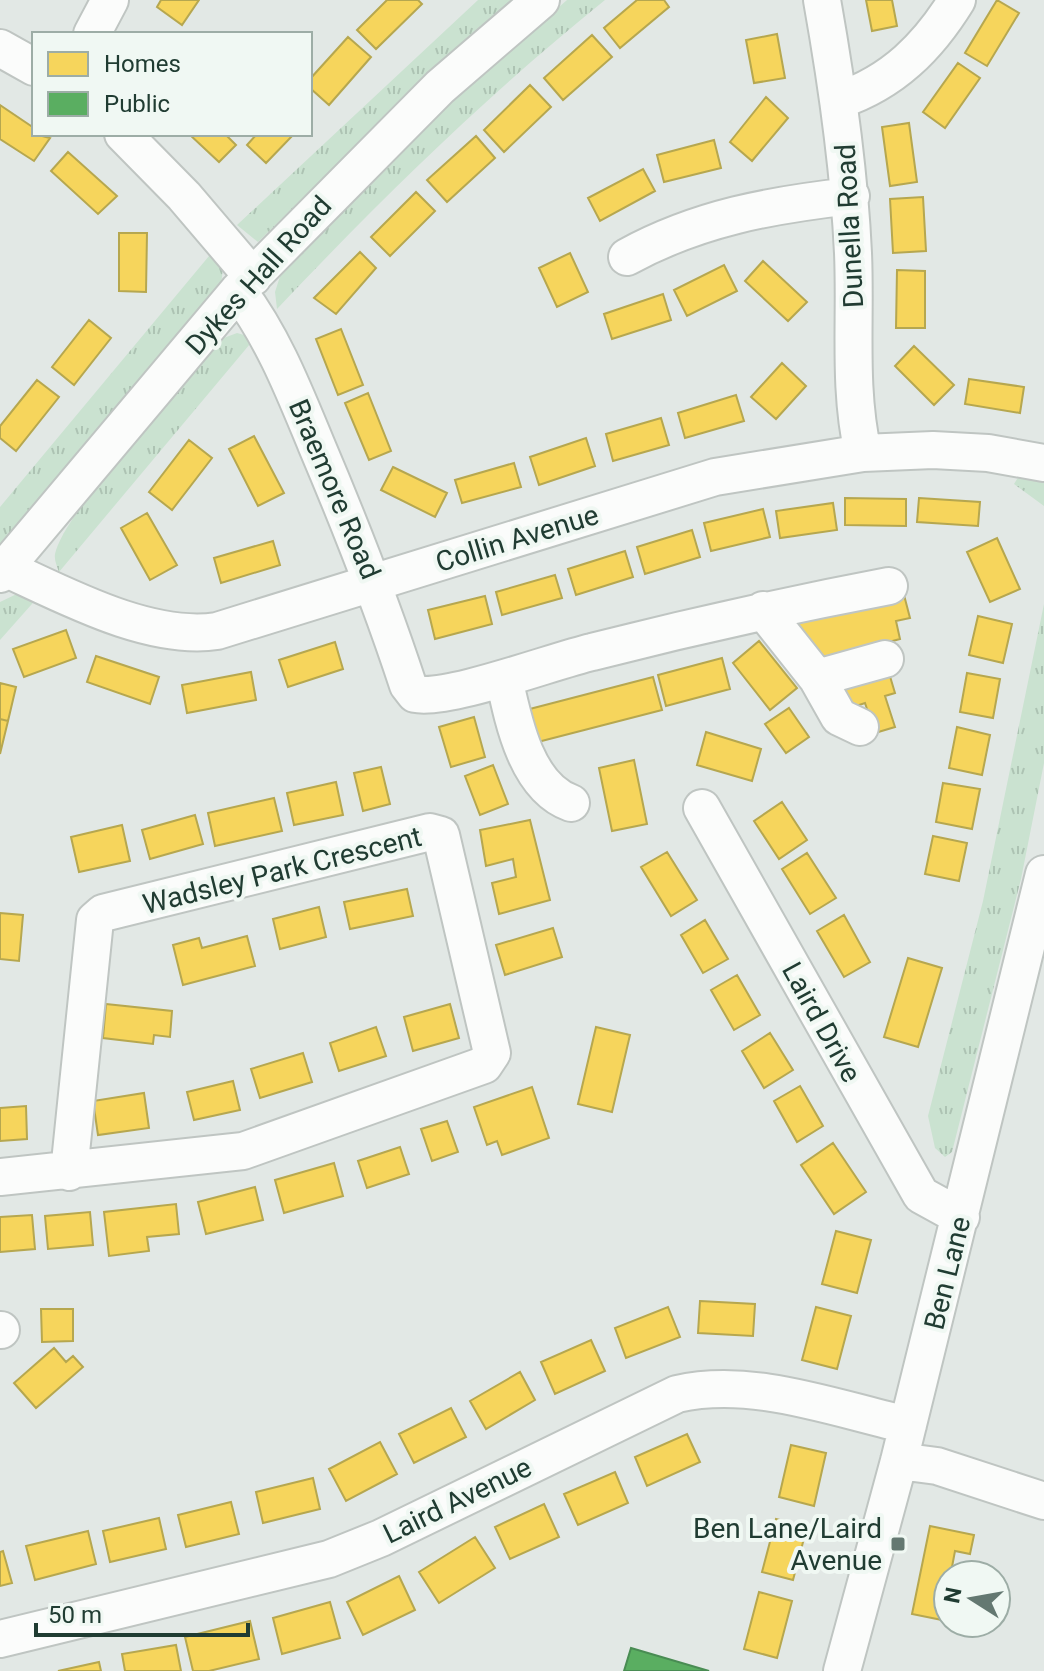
<svg xmlns="http://www.w3.org/2000/svg" width="1044" height="1671" font-family="Roboto,sans-serif">
<style>
.grass{fill:url(#grass-tufts)}
.homes{fill:#f6d55c;stroke:#b6a74f;stroke-width:2}
.public{fill:#5aae61;stroke:#498c53;stroke-width:2}
.lines{fill:none;stroke-linecap:round;stroke-linejoin:round}
.minor-casing{stroke:#bfc5c2;stroke-width:40}
.minor{stroke:#fbfcfb;stroke-width:36}
.poi-dot{fill:#647871;stroke:#f0f8f3;stroke-width:3}
.labels{text-anchor:middle;stroke-width:8;stroke-linejoin:round;paint-order:stroke}
.street-label{font-size:28px;fill:#203c32;stroke:#f0f8f3}
.poi-label{font-size:28px;fill:#203c32;stroke:#f0f8f3;text-anchor:end}
</style>
<defs>
<pattern id="grass-tufts" width="24" height="20" patternUnits="userSpaceOnUse" patternTransform="scale(2)"><rect width="24" height="20" fill="#cae2d0"/><path d="M3 7l-1-3M5 7V3M7 7l1-3M15 17l-1-3M17 17v-4M19 17l1-3" fill="none" stroke="#adc3b3"/></pattern>
</defs>
<rect width="100%" height="100%" fill="#e2e8e5"/>
<path class="grass" d="M478 0H515L400 103 258 242 237 225Z
M567 0H605C487 95 381 199 277 309L275 292 283 267 461 93Z
M214 250 223 268 221 285 0 544V507Z
M237 333 255 338 59 572C57 566 54 560 55 554 64 511 187 380 221 339Z
M1022 471 1044 476V506L1014 484Z
M23 591 39 596 0 640V602Z
M1044 604V763L1021 879 952 1152 945 1157 935 1148 928 1116 983 901Z"/>
<path class="homes" d="M161 0H199L182 25 157 7Z
M387 0H418L422 4 376 49 357 30Z
M637 0H664L669 7 620 48 604 28Z
M866 0H892L897 26 872 31Z
M997 0 1019 13 987 66 965 53Z
M777 34 785 78 754 83 746 40Z
M592 35 612 57 563 100 544 78Z
M348 37 371 57 329 105 310 88V79Z
M958 63 980 78 945 128 923 112Z
M530 85 551 107 504 152 484 130Z
M766 97 788 118 752 161 730 142Z
M0 105 34 128V134L50 138 34 161 0 139Z
M909 123 917 182 890 186 882 127Z
M189 134H225L236 145 219 162Z
M257 134H294L266 163 247 145Z
M476 136 495 158 447 202 427 180Z
M714 140 721 168 664 182 657 155Z
M68 152 117 196 98 214 51 171Z
M643 169 655 191 600 221 588 198Z
M416 192 435 211 390 256 371 237Z
M923 197 926 251 893 253 890 199Z
M119 233H147L146 292 119 291Z
M360 252 376 268 336 314 314 298Z
M570 253 588 292 557 307 539 268Z
M763 261 807 302 788 321 745 281Z
M724 265 737 291 687 316 674 290Z
M897 270 925 271V328H896Z
M663 294 671 320 612 339 604 314Z
M89 320 111 338 74 385 52 367Z
M341 329 363 385 338 395 316 339Z
M914 346 954 385 934 405 895 366Z
M782 363 806 386 776 419 751 397Z
M969 379 1024 387 1020 413 965 404Z
M37 380 59 397 16 451 0 438V426Z
M368 393 391 451 369 460 345 403Z
M736 395 744 421 685 438 678 413Z
M661 418 669 445 613 461 606 434Z
M254 436 284 493 258 506 229 449Z
M586 438 595 466 539 485 530 457Z
M189 440 212 458 172 510 149 492Z
M514 463 521 487 462 503 455 480Z
M393 467 447 493 435 517 381 490Z
M845 498 906 499V526L845 525Z
M919 498 980 502 978 526 917 522Z
M833 503 837 530 780 538 776 511Z
M763 509 770 537 711 551 704 523Z
M147 513 177 565 150 580 121 528Z
M692 530 700 557 645 574 637 547Z
M997 538 1020 589 990 602 967 552Z
M273 541 280 565 221 583 214 558Z
M625 551 633 577 576 595 568 569Z
M555 575 562 598 502 615 496 592Z
M904 595 910 618 896 621 900 639 810 663 791 625Z
M485 596 492 624 435 639 428 610Z
M978 616 1012 624 1003 663 969 655Z
M66 630 76 658 24 677 13 649Z
M759 641 797 688 770 710 733 663Z
M335 642 343 669 288 687 279 660Z
M96 656 159 677 150 704 87 682Z
M722 658 730 689 666 706 658 675Z
M251 672 256 700 187 713 182 685Z
M889 673 895 693 885 696 895 727 875 733 865 703 844 710 837 690Z
M967 673 1000 679 993 718 960 712Z
M653 677 662 710 530 744 522 711Z
M0 683 16 687 8 721 0 719Z
M789 708 809 737 786 753 765 724Z
M474 717 485 757 451 767 439 727Z
M0 719 8 721 0 754Z
M957 727 990 735 982 775 949 768Z
M706 732 761 749 752 781 697 765Z
M634 760 647 824 612 831 599 768Z
M493 765 508 804 480 815 465 776Z
M381 767 390 804 363 811 354 773Z
M336 782 343 815 294 825 287 793Z
M943 783 980 789 972 829 936 822Z
M274 798 282 831 215 846 208 813Z
M782 802 807 840 779 859 754 821Z
M195 815 203 844 150 859 142 830Z
M530 820 550 900 499 914 492 883 516 877 513 859 486 866 480 830Z
M122 825 130 861 79 872 71 837Z
M933 836 967 843 959 881 925 874Z
M667 852 697 900 671 916 641 867Z
M807 853 836 898 810 914 782 869Z
M407 889 413 916 350 929 344 902Z
M319 907 326 937 280 949 273 919Z
M0 913 23 915 19 961 0 959Z
M844 915 870 962 844 977 817 931Z
M705 920 728 959 703 973 681 935Z
M553 928 562 957 505 975 496 945Z
M247 936 255 966 183 985 173 945 199 938 202 948Z
M908 958 942 968 918 1047 884 1037Z
M737 975 760 1015 734 1030 711 990Z
M106 1004 172 1011 170 1037 154 1035 153 1044 103 1038Z
M450 1004 459 1038 413 1051 404 1017Z
M376 1027 386 1056 339 1071 330 1043Z
M596 1027 630 1035 612 1112 578 1104Z
M770 1033 793 1070 764 1088 742 1051Z
M303 1053 312 1082 260 1098 251 1069Z
M233 1081 240 1110 194 1120 187 1092Z
M800 1086 823 1126 797 1142 774 1101Z
M532 1087 549 1138 502 1155 497 1141 487 1145 474 1107Z
M144 1093 149 1128 98 1135 93 1101Z
M26 1106 27 1139 0 1141V1108Z
M447 1121 458 1152 432 1161 421 1129Z
M833 1143 866 1192 834 1214 801 1165Z
M400 1147 409 1174 367 1188 358 1161Z
M334 1163 343 1196 284 1213 275 1180Z
M255 1187 263 1220 206 1234 198 1202Z
M176 1204 179 1234 147 1237 149 1251 109 1256 104 1212Z
M90 1212 93 1245 48 1249 45 1216Z
M32 1215 35 1249 0 1252V1217Z
M836 1231 871 1240 857 1293 822 1284Z
M700 1301 755 1304 753 1336 698 1333Z
M668 1307 680 1337 626 1358 615 1328Z
M816 1307 851 1316 837 1369 802 1360Z
M41 1309H73V1341L42 1342Z
M591 1340 605 1371 555 1394 541 1362Z
M54 1348 66 1362 73 1356 83 1367 36 1408 14 1383Z
M520 1372 535 1400 486 1429 470 1401Z
M451 1408 466 1437 414 1463 399 1434Z
M687 1434 700 1462 647 1486 635 1457Z
M380 1442 397 1474 346 1501 329 1469Z
M791 1445 826 1453 814 1506 779 1497Z
M615 1472 628 1503 578 1525 564 1494Z
M313 1478 320 1509 263 1523 256 1492Z
M231 1502 239 1534 186 1547 178 1515Z
M544 1504 559 1537 510 1559 495 1527Z
M159 1518 166 1549 110 1562 103 1531Z
M776 1519 807 1527 793 1580 762 1572Z
M930 1526 974 1535 970 1554 955 1551 942 1620 912 1614Z
M88 1531 96 1564 35 1580 26 1546Z
M475 1537 495 1568 439 1603 419 1572Z
M3 1551 12 1583 0 1586V1552Z
M399 1576 415 1610 363 1635 347 1602Z
M759 1592 792 1601 777 1658 744 1649Z
M330 1602 340 1638 282 1654 273 1618Z
M250 1621 259 1659 209 1671H193L185 1637Z
M176 1645 181 1671H125L122 1654Z
M99 1662 101 1671H58Z"/>
<path class="public" d="M631 1648 709 1671H624Z"/>
<g class="lines">
<g class="minor-casing">
<path id="minor" d="M822 0C837 84 849 167 853 253 856 321 848 387 863 453
M92 34 110 0
M0 48 34 67
M840 100C893 82 928 47 957 0
M123 134 184 196 253 277
M627 257C698 218 771 205 851 196
M238 291C273 337 294 391 316 444 350 524 381 603 408 685L415 694C448 701 553 661 592 652 690 627 789 605 889 586
M5 568C66 596 149 641 217 631L715 477 863 453 933 450 988 453 1044 463
M0 574 238 291 440 87 541 0
M763 610 817 678 885 659
M504 678C513 720 526 787 571 803
M817 678 839 717 860 727
M702 808 921 1195 961 1217
M0 1177 243 1151 484 1065 492 1053 441 835 430 832 103 913 95 920 69 1172
M0 1330H1
M899 1461 937 1466 1044 1501
M0 1639 329 1559 381 1538 677 1394C753 1377 833 1408 908 1425
M842 1671 899 1461 1044 874"/>
</g>
<use href="#minor" class="minor"/>
</g>
<rect class="poi-dot" x="890" y="1536" width="16" height="16" rx="4"/>
<g class="labels">
<g class="street-label">
<text transform="translate(849 226) rotate(-93)" y="10">Dunella Road</text>
<text transform="translate(258 275) rotate(-48)" y="10">Dykes Hall Road</text>
<text transform="translate(335 489) rotate(67)" y="10">Braemore Road</text>
<text transform="translate(517 538) rotate(-17)" y="10">Collin Avenue</text>
<text transform="translate(282 870) rotate(-14)" y="10">Wadsley Park Crescent</text>
<text transform="translate(822 1022) rotate(61)" y="10">Laird Drive</text>
<text transform="translate(947 1273) rotate(-76)" y="10">Ben Lane</text>
<text transform="translate(457 1500) rotate(-26)" y="10">Laird Avenue</text>
</g>
<g class="poi-label">
<text x="882" y="1538">Ben Lane/Laird<tspan x="882" dy="32">Avenue</tspan></text>
</g>
</g>
<rect x="32" y="32" width="280" height="104" fill="#f0f8f3" stroke="#9dada6" stroke-width="2"/>
<rect x="48" y="52" width="40" height="24" fill="#f6d55c" stroke="#9dada6" stroke-width="2"/>
<text x="104" y="72" font-size="24" fill="#203c32">Homes</text>
<rect x="48" y="92" width="40" height="24" fill="#5aae61" stroke="#9dada6" stroke-width="2"/>
<text x="104" y="112" font-size="24" fill="#203c32">Public</text>
<g transform="translate(972 1599) rotate(281)"><circle r="38" fill="#f0f8f3" stroke="#9dada6" stroke-width="2"/>
<path d="M0-6L14 30L0 20L-14 30Z" fill="#647871"/>
<text y="-12" font-size="22" font-weight="bold" text-anchor="middle" fill="#203c32">N</text>
</g>
<path d="M36 1623v12h212v-12" fill="none" stroke="#203c32" stroke-width="4"/>
<text x="48" y="1623" font-size="24" fill="#203c32" stroke="#f0f8f3" stroke-width="6" paint-order="stroke">50 m</text>
</svg>
